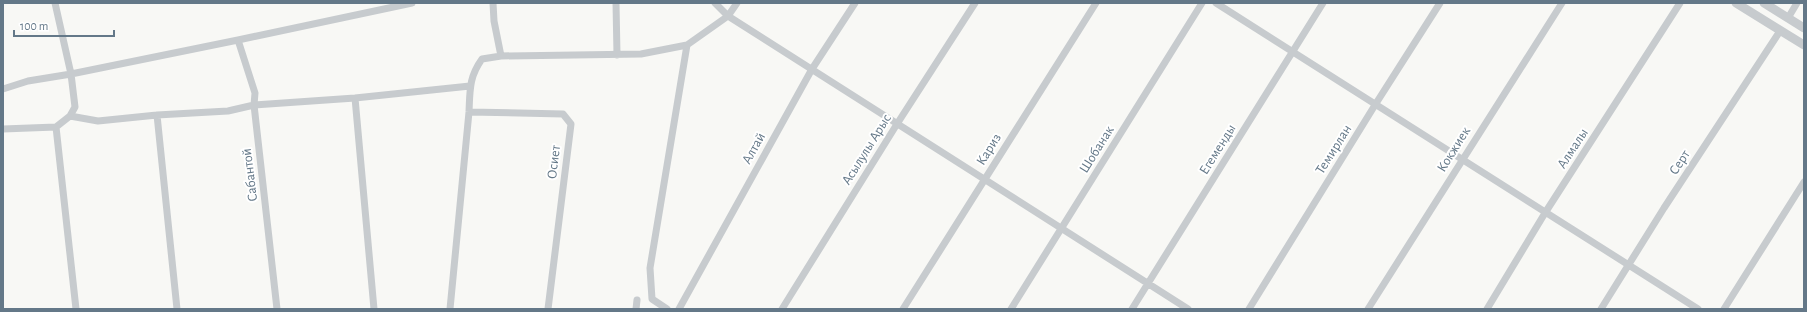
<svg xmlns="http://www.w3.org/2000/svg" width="1807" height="312" font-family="'Alegreya Sans',sans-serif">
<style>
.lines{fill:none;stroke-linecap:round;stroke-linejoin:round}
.minor{stroke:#c7cbce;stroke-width:7}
.tertiary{stroke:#c7cbce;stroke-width:9}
.labels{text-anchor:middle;stroke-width:4;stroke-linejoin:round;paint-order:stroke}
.street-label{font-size:14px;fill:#647888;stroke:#fff}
</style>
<rect width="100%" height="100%" fill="#f8f8f5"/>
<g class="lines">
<path class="minor" d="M493 3 494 21 501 56
M616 3 617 55
M715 3 728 16 1188 309
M1216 3 1698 309
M1788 18 1797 3
M238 40 255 93 254 105 277 309
M3 89 28 81 71 74 238 40 412 3
M355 98 374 309
M469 112 563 114 571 124 548 309
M157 115 177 309
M70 116 98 121 157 115 228 111 254 105 355 98 470 86
M56 127 76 309
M3 129 56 127 70 116 75 107 71 74 55 3
M450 309 469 112C470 90 469 77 482 59L501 56 641 54 687 45 728 16 737 3
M636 309 637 300
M667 309 652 299 650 268 687 45
M679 309 812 69 855 3
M782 309 897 124 975 3
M903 309 1096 3
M1011 309 1202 3
M1132 309 1323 3
M1249 309 1375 105 1440 3
M1368 309 1562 3
M1487 309 1545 213 1680 3
M1601 309 1664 208 1780 31
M1724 309 1804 182"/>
<path class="tertiary" d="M1736 3 1804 45
M1764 3 1804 28"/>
</g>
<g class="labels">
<g class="street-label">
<text transform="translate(753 148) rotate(-61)" y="5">Алтай</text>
<text transform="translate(1572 148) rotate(-57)" y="5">Алмалы</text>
<text transform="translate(866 149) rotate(-58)" y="5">Асылулы Арыс</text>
<text transform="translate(988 149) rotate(-58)" y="5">Кариз</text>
<text transform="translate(1096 149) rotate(-58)" y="5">Шобанак</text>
<text transform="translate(1217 149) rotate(-58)" y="5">Егеменды</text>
<text transform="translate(1333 149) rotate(-58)" y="5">Темирлан</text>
<text transform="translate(1453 149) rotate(-58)" y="5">Кокжиек</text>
<text transform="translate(553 162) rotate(-83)" y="5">Осиет</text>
<text transform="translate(1679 162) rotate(-57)" y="5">Серт</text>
<text transform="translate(249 175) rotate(-97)" y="5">Сабантой</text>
</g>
</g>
<rect width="1807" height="312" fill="none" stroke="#647888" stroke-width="8"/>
<path d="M14 30v6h100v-6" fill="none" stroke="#647888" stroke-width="2"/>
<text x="20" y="30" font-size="12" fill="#647888" stroke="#ffffff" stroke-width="3" paint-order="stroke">100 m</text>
</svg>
